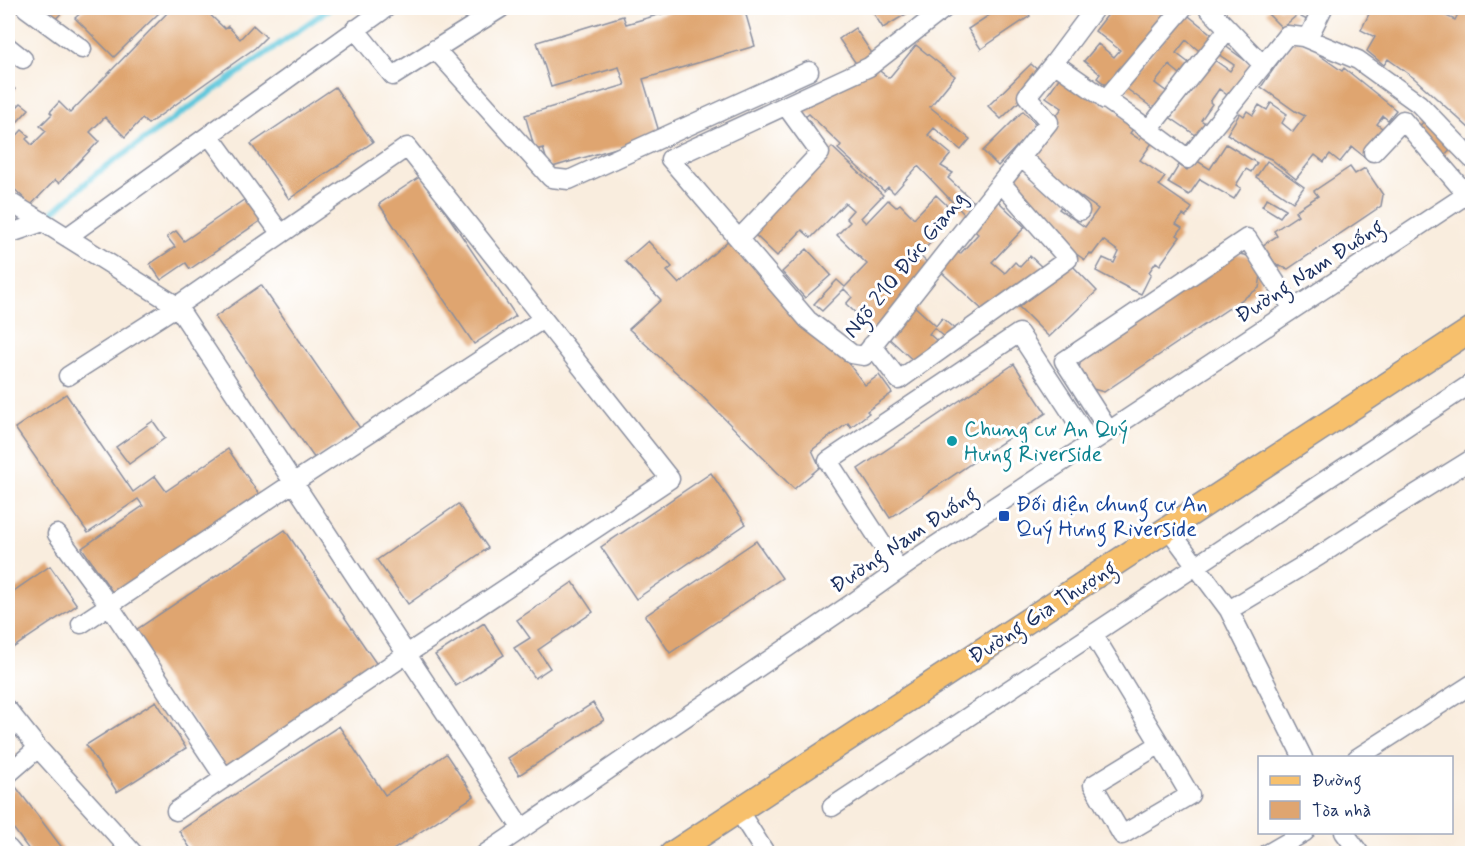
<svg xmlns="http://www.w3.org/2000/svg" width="1480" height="861" font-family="Mynerve,sans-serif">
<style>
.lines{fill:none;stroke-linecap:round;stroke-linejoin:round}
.stream{stroke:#5fc7dc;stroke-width:6}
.building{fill:#dfa570}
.minor-casing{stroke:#8a8e9e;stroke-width:21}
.major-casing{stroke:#8a8e9e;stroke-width:27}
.minor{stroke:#fff;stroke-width:18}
.major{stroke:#f7c06c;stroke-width:24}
.culture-dot{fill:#0f9aa8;stroke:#fff;stroke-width:2}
.transit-dot{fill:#1a4fb4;stroke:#fff;stroke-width:2}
.labels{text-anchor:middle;stroke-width:6;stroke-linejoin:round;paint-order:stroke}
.street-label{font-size:22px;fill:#1b2f5e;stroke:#fff}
.culture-label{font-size:22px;fill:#0d838f;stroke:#fff;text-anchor:start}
.transit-label{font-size:22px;fill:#164399;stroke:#fff;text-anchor:start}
</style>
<rect width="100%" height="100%" fill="#fff"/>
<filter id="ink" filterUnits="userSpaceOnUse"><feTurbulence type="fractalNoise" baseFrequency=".0167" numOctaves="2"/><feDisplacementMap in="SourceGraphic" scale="12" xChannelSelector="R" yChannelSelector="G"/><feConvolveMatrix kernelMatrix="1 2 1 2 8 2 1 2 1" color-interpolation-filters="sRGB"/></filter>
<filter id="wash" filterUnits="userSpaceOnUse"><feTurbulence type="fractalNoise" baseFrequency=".008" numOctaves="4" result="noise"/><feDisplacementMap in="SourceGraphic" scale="24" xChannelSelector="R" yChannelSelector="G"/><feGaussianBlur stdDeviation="1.35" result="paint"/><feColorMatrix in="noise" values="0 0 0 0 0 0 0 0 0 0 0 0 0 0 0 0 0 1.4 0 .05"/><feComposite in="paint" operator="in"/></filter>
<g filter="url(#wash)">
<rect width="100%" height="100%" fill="#f9edde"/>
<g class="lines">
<path class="stream" d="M51 214 97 173 330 8"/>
</g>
<g id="blocks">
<path class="building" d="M33 8H66L51 24Z
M86 8H164L114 57 75 18Z
M172 8H203L225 29 228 26 240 39 253 25 266 37 255 48 148 124 142 119 125 137 105 117 90 132 99 141 59 183 55 180 31 205 8 183V145L22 130 29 136 26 139 32 145 46 131 40 126 52 114 50 112 59 102 70 113Z
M682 8H744L755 46 643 79 660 135 549 168 543 148 535 150 525 115 625 85 619 67 551 87 537 42 623 16 626 24Z
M870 8H916L883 28Z
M1000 8H1025L1030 16 981 49 968 29Z
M1113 8H1171L1173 9 1110 88 1097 78 1100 74 1084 61 1098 44 1114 57 1120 50 1095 31Z
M1271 8H1290L1289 9 1296 16 1282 28 1266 12Z
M1306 8H1321L1313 23 1301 17Z
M1372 8H1429L1455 20 1461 8H1472V123L1469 128 1414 78 1388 59 1384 65 1367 51 1375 37 1361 30Z
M1185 13 1215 37 1203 54 1186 40 1176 53 1189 63 1180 74 1169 65 1155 83 1171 95 1158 112 1123 86Z
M855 28 873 55 857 65 839 39Z
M1295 38 1342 71 1344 68 1396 110 1388 120 1383 116 1377 124 1387 132 1366 158 1352 147 1340 162 1330 154 1324 162 1315 155 1296 179 1271 159 1257 153 1227 134 1240 113 1244 116 1247 111 1253 115 1259 105 1267 110 1271 103 1287 114 1282 123 1293 132 1305 116 1295 111 1261 87Z
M1221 43 1257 69 1234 100 1219 89 1210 102 1212 104 1201 120 1209 126 1200 138 1168 116 1213 59 1230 71 1234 65 1215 52Z
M916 45 955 76 930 107 970 139 961 150 934 128 928 135 951 154 941 166 953 173 948 178 976 204 965 215 918 166 894 193 888 187 884 191 838 149 841 145 809 114 801 120 793 108 873 66 889 78Z
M1031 64 1042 74 1028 93 1001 119 988 106Z
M1060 77 1136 125 1130 133 1139 139 1142 136 1152 143 1140 160 1165 177 1159 185 1192 208 1186 217 1183 215 1176 224 1182 228 1177 235 1180 237 1160 265 1156 262 1149 272 1151 274 1141 294 1130 289 1096 271 1103 258 1114 263 1119 252 1103 240 1092 255 1090 253 1085 260 1056 240 1003 183 1017 166 1067 200 1059 209 1085 227 1098 209 1026 158 1062 108 1046 97Z
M8 83 15 89 8 98Z
M335 87 373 142 289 199 251 144Z
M21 103 29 109 8 132V106L13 111Z
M1023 111 1039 127 1022 145 1020 143 998 166 983 151Z
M1425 120 1454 145 1441 159 1414 132Z
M1226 144 1257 163 1251 172 1246 169 1236 185 1241 188 1234 199 1200 179 1189 195 1168 183 1179 165 1187 170 1194 159 1210 169Z
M832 147 883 195 861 218 866 223 888 200 896 207 900 204 914 218 936 195 951 209 929 232 935 238 919 255 930 265 877 333 846 304 852 297 844 289 822 311 814 304 837 280 845 287 867 264 837 235 850 222 846 218 853 210 845 203 811 238 802 230 777 256 749 229 779 202Z
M1267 161 1304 187 1293 202 1256 177Z
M1350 167 1355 174 1365 168 1383 195 1381 206 1288 269 1276 265 1263 245 1277 236 1274 231 1298 215 1295 211 1318 196 1314 191Z
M421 176 516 316 474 344 379 204Z
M251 195 266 217 190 269 186 263 161 280 150 264 175 247 167 237 176 231 184 241Z
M1267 198 1286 209 1280 217 1262 206Z
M998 201 1025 227 992 262 1005 273 1015 262 1020 267 1030 256 1044 269 988 315 937 268 952 247 960 254 978 234 968 225 991 209Z
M730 239 832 342 865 385 879 375 892 393 867 411 869 413 851 427 848 423 812 450 820 467 794 489 703 397 629 329 661 300 625 261 648 241 672 267 667 271 679 284Z
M807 249 831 275 805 298 782 272Z
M1235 253 1248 256 1261 275 1259 288 1104 392 1093 389 1079 368 1082 356Z
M1068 261 1097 291 1049 337 1019 307Z
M261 285 360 428 315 459 215 317Z
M911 303 936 326 942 318 959 333 951 342 934 328 929 334 936 340 916 363 884 334Z
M1014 364 1046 413 890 518 858 469Z
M66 394 133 492 155 476 166 491 228 449 261 497 115 596 82 548 143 506 138 499 88 533 15 428Z
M153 421 165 438 129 464 116 447Z
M711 473 746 524 636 599 601 547Z
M458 504 488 548 408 604 377 560Z
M285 530 380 669 227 771 133 632Z
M756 541 782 578 670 653 645 616Z
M50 566 77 605 8 651V595Z
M573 582 593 612 538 650 550 668 535 678 514 648 530 638 517 620Z
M484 623 504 655 456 686 435 655Z
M156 701 186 748 117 792 86 745Z
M593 703 604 720 519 775 508 758Z
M339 726 385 795 446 754 474 796 387 854H194L179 831Z
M8 744 20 760 8 770Z
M16 787 66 853 70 850 72 854H32L8 821V793Z"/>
</g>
</g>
<g filter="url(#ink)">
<use href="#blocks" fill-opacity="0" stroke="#8a8e9e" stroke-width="1.5"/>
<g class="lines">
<g class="minor-casing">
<path id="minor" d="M26 8 82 49
M945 8 869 67 670 159 808 320 852 354 864 356 1049 122 1027 96 1054 63C1099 95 1145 125 1188 159L1287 35 1303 37 1310 34 1323 8
M1208 8 1263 65
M355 29 393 76 501 8
M1303 37 1358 60 1419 104 1472 159
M8 47 23 59
M435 49 551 178 569 180 809 71
M1054 63 1095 8
M1105 100 1183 8
M1149 129 1228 29
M209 135 281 234
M1373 152 1403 120 1467 195
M1021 157 1080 211
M8 201 43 222 8 234
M43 222 177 306 522 829
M67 237 386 8
M739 239 820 153 786 106
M872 345 899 380 1068 259 1001 183
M68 376 177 306 407 147 670 479 407 654 176 811
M1109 431 1064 361 1247 238 1293 309
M1168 528 1229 610 1303 758
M57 534 109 605 224 777
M899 570 828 461 1019 333 1091 443
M1229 610 1319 556 1385 513 1472 459
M81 624 293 483 543 319
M1093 634 1160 744 1093 785 1122 835 1190 795 1160 744
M8 710 38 748 134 854
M1357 758 1472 684
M8 774 38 748
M832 807 1472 383
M738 810 766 854
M1344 832 1360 854
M8 848 13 854
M485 854 854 602 912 561 1472 191
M1267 854 1305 832"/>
</g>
<g class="major-casing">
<path id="major" d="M672 854 1472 329"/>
</g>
<use href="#minor" class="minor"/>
<use href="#major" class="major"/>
</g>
</g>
<circle class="culture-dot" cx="952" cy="441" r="6"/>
<rect class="transit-dot" x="998" y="510" width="12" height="12" rx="3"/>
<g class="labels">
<g class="street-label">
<text transform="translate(904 264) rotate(-51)" y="8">Ngõ 210 Đức Giang</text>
<text transform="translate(1309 270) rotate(-33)" y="8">Đường Nam Đuống</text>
<text transform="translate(903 539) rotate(-34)" y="8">Đường Nam Đuống</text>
<text transform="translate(1042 611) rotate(-33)" y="8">Đường Gia Thượng</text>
</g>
<g class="culture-label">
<text x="964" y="436">Chung cư An Quý<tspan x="964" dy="25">Hưng Riverside</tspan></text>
</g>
<g class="transit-label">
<text x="1016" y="511">Đối diện chung cư An<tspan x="1016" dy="25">Quý Hưng Riverside</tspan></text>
</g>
</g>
<rect width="1480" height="861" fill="none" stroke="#fff" stroke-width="30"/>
<rect x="1258" y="756" width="195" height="78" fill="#ffffff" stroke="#a4acbf" stroke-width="1.5"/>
<rect x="1270" y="776" width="30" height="9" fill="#f7c06c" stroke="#a4acbf" stroke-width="1.5"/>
<text x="1312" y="786" font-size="18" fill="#1b2f5e">Đường</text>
<rect x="1270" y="801" width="30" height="18" fill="#dfa570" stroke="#a4acbf" stroke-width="1.5"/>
<text x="1312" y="816" font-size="18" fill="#1b2f5e">Tòa nhà</text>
</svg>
